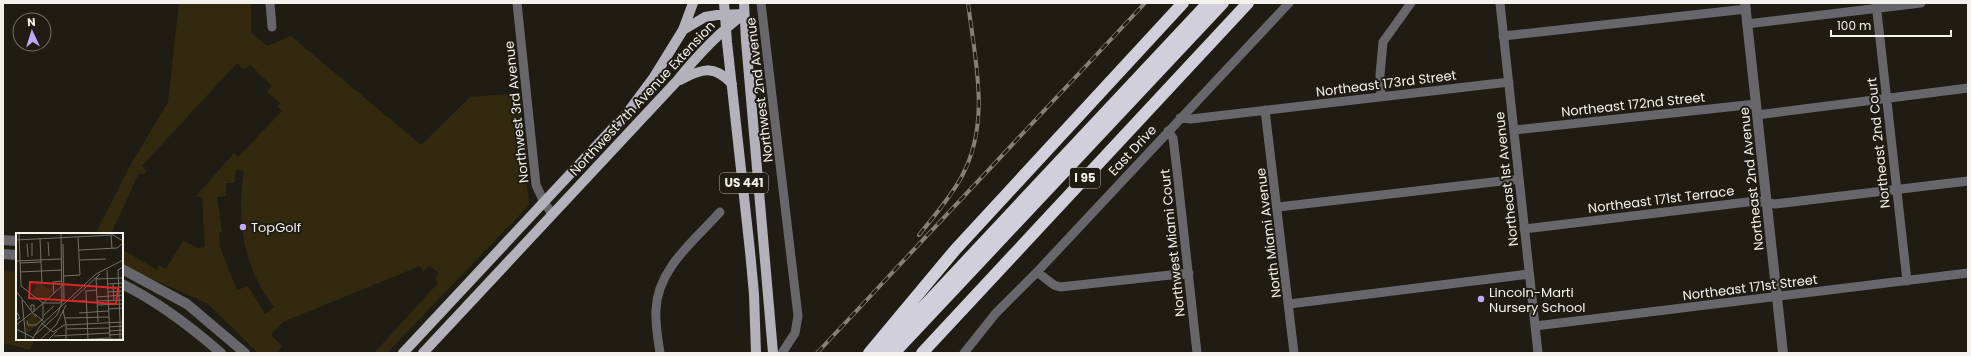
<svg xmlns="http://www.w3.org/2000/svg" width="1971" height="356" font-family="Poppins,sans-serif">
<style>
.green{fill:#32290e;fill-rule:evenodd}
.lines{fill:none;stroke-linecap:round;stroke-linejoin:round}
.minor{stroke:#67666a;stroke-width:9}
.tertiary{stroke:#67666a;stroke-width:10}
.primary{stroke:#b3b1ba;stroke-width:10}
.motorway{stroke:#d1cfda;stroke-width:12}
.rail-casing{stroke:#83817a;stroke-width:4}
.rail{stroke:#1f1c14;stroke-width:2.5;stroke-dasharray:8;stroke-linecap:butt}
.poi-dot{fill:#bcaaf5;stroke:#1f1c14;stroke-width:1.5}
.labels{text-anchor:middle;stroke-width:4;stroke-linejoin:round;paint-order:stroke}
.shield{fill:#1f1c14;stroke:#b3b1ab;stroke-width:1}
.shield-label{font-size:12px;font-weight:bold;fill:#f3f1ec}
.street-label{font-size:13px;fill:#f3f1ec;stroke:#1f1c14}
.poi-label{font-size:13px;fill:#f3f1ec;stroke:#1f1c14;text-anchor:start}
.inset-road{fill:none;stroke:#74716a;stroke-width:1}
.view{fill:#d62828;fill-opacity:0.15;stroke:#d62828;stroke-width:2}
.inset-edge{fill:none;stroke:#f3f1ec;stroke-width:2}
</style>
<rect width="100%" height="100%" fill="#1f1c14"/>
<path class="green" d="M179 3H251V33L267 46 291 36 421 145 470 97 518 93 529 205 387 353H374L438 283 435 279 439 273 429 266 423 272 420 266 283 322 271 335 282 346 277 353H258L208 304 122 265V249L157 270 159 265 166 269 183 241 198 248 205 247 202 197H195L234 153 238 157 282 111 278 107 280 103 267 92 272 86 250 65 244 70 237 63 142 166 147 171 144 175 139 173 111 234H95L131 164 168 102ZM236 170 244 171C236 221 243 266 274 307L265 314 248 286 237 290 220 247 219 233 222 232 217 197 226 196V183H234Z
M3 271 17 272V339H35L30 350 3 343Z"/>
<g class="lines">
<path class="minor" d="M270 3 272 27
M517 3 536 185 544 202 552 214
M761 3 798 316 795 333 782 353
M1500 3 1538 353
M1876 3 1907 281
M1747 24 1921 3
M1503 36 1746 9
M1381 97 1380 75 1383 42 1411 3
M1265 110 1294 353
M1757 115 1968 88
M1180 118 1191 119 1509 82
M1514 130 1756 104
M1168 131 1173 138 1177 171 1197 353
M1278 207 1519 179
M1524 229 1756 201 1775 204 1968 181
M1037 272 1054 285 1060 287 1189 273
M1289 304 1529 274
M1535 326 1968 273
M660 353C658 339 655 324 656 310 657 269 695 240 720 212
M964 353 996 313 1037 272 1289 3"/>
<path class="tertiary" d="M1745 3 1783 353
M3 240 17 241
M3 254 17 255
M122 269 187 304 245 353
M122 284C159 302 190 326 221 353"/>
<path class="primary" d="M724 3 727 42 750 251 754 294 756 353
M744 3 746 41 773 353
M683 30 693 3
M680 80C701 69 714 64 732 84
M403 353 628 112 654 77 683 30 705 17 717 15 744 14
M423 353 676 82C696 57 718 33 744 14"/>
<path class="motorway" d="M869 353 955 250 1183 3
M880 353 1208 3
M894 353 1223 3
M922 353 1248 3"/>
<g class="rail-casing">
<path id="rail" d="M919 235C934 216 951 197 962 176 991 122 975 60 968 3
M817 353 1145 3"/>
</g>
<use href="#rail" class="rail"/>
</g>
<g class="poi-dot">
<circle cx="243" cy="227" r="4"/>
<circle cx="1481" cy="299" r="4"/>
</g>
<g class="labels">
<g class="shield">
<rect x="1070" y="168" width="30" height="20" rx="3"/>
<rect x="720" y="173" width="48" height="20" rx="3"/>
</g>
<g class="shield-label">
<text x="1085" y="182">I 95</text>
<text x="744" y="187">US 441</text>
</g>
<g class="street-label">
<text transform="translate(1386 83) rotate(-7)" y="5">Northeast 173rd Street</text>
<text transform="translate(759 90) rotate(-97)" y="5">Northwest 2nd Avenue</text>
<text transform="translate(642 98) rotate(-47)" y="5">Northwest 7th Avenue Extension</text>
<text transform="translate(1633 104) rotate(-6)" y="5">Northeast 172nd Street</text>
<text transform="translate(516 112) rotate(-96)" y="5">Northwest 3rd Avenue</text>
<text transform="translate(1878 143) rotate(-96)" y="5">Northeast 2nd Court</text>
<text transform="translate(1132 150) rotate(-47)" y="5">East Drive</text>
<text transform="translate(1506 179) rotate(-96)" y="5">Northeast 1st Avenue</text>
<text transform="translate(1751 179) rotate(-96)" y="5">Northeast 2nd Avenue</text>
<text transform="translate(1661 199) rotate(-7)" y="5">Northeast 171st Terrace</text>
<text transform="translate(1268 233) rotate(-97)" y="5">North Miami Avenue</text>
<text transform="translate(1172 243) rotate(-96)" y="5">Northwest Miami Court</text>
<text transform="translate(1750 287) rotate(-7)" y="5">Northeast 171st Street</text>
</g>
<g class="poi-label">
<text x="251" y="232">TopGolf</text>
<text x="1489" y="297">Lincoln-Marti<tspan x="1489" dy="15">Nursery School</tspan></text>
</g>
</g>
<g transform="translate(16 233)">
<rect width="107" height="107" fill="#1f1c14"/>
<path d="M22 48H25V51L32 56 37 54V59L27 68 17 60ZM17 80 25 89 11 101 9 88Z" fill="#32290e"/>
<path class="inset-road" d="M3 0 5 53 27 70M95 2 96 15M24 6 26 51M0 7 97 2 107 8M32 9 33 23M16 10V23M11 11 12 24M63 17 101 15 107 10M64 27 90 26M0 28 45 26M4 30 25 29M91 37 94 107M4 39 46 37M48 43 64 42 62 4M80 44 82 89M80 46 107 45M91 51 107 50M97 51 98 67M91 55 107 54M0 58 20 84M69 58 81 57M70 58 72 107M92 59 107 58M38 60 37 49 46 48M81 64 107 62M6 67 10 107M70 68H55L84 41M81 68 107 67M28 70H44L48 66 47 11M81 72 107 71M92 76 107 75M47 77 50 91M0 78 4 85 0 87M16 80 47 52M63 80 92 78M19 81 29 90M28 82 38 73M49 85 93 84M11 88 12 92H20L27 86V70M104 88 102 37 107 34M104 89V107M25 90 37 99 50 91M0 92 18 78V72H15V77M50 92V107M50 92 107 89M93 94 107 93M0 96 18 105M50 96 93 95M93 98 107 97M19 102 41 82 46 70 45 0M93 102 107 101M38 103 93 100M93 106H107M16 107 24 93 80 41 107 27M24 107 40 92 50 72M32 107 41 98M60 107 93 105"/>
<path class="view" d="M14 49 102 55 100 71 13 65Z"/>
<rect width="107" height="107" class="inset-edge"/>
</g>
<rect width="1971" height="356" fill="none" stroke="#f3f1ec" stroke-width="8"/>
<g transform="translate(32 32) rotate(356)"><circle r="19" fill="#1f1c14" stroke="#74716a"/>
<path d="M0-3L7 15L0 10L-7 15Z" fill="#bcaaf5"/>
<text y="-6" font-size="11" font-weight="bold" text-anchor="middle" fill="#f3f1ec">N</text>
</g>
<path d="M1831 30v6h120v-6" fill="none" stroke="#f3f1ec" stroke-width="2"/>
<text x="1837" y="30" font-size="12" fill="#f3f1ec" stroke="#1f1c14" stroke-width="3" paint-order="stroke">100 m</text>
</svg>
